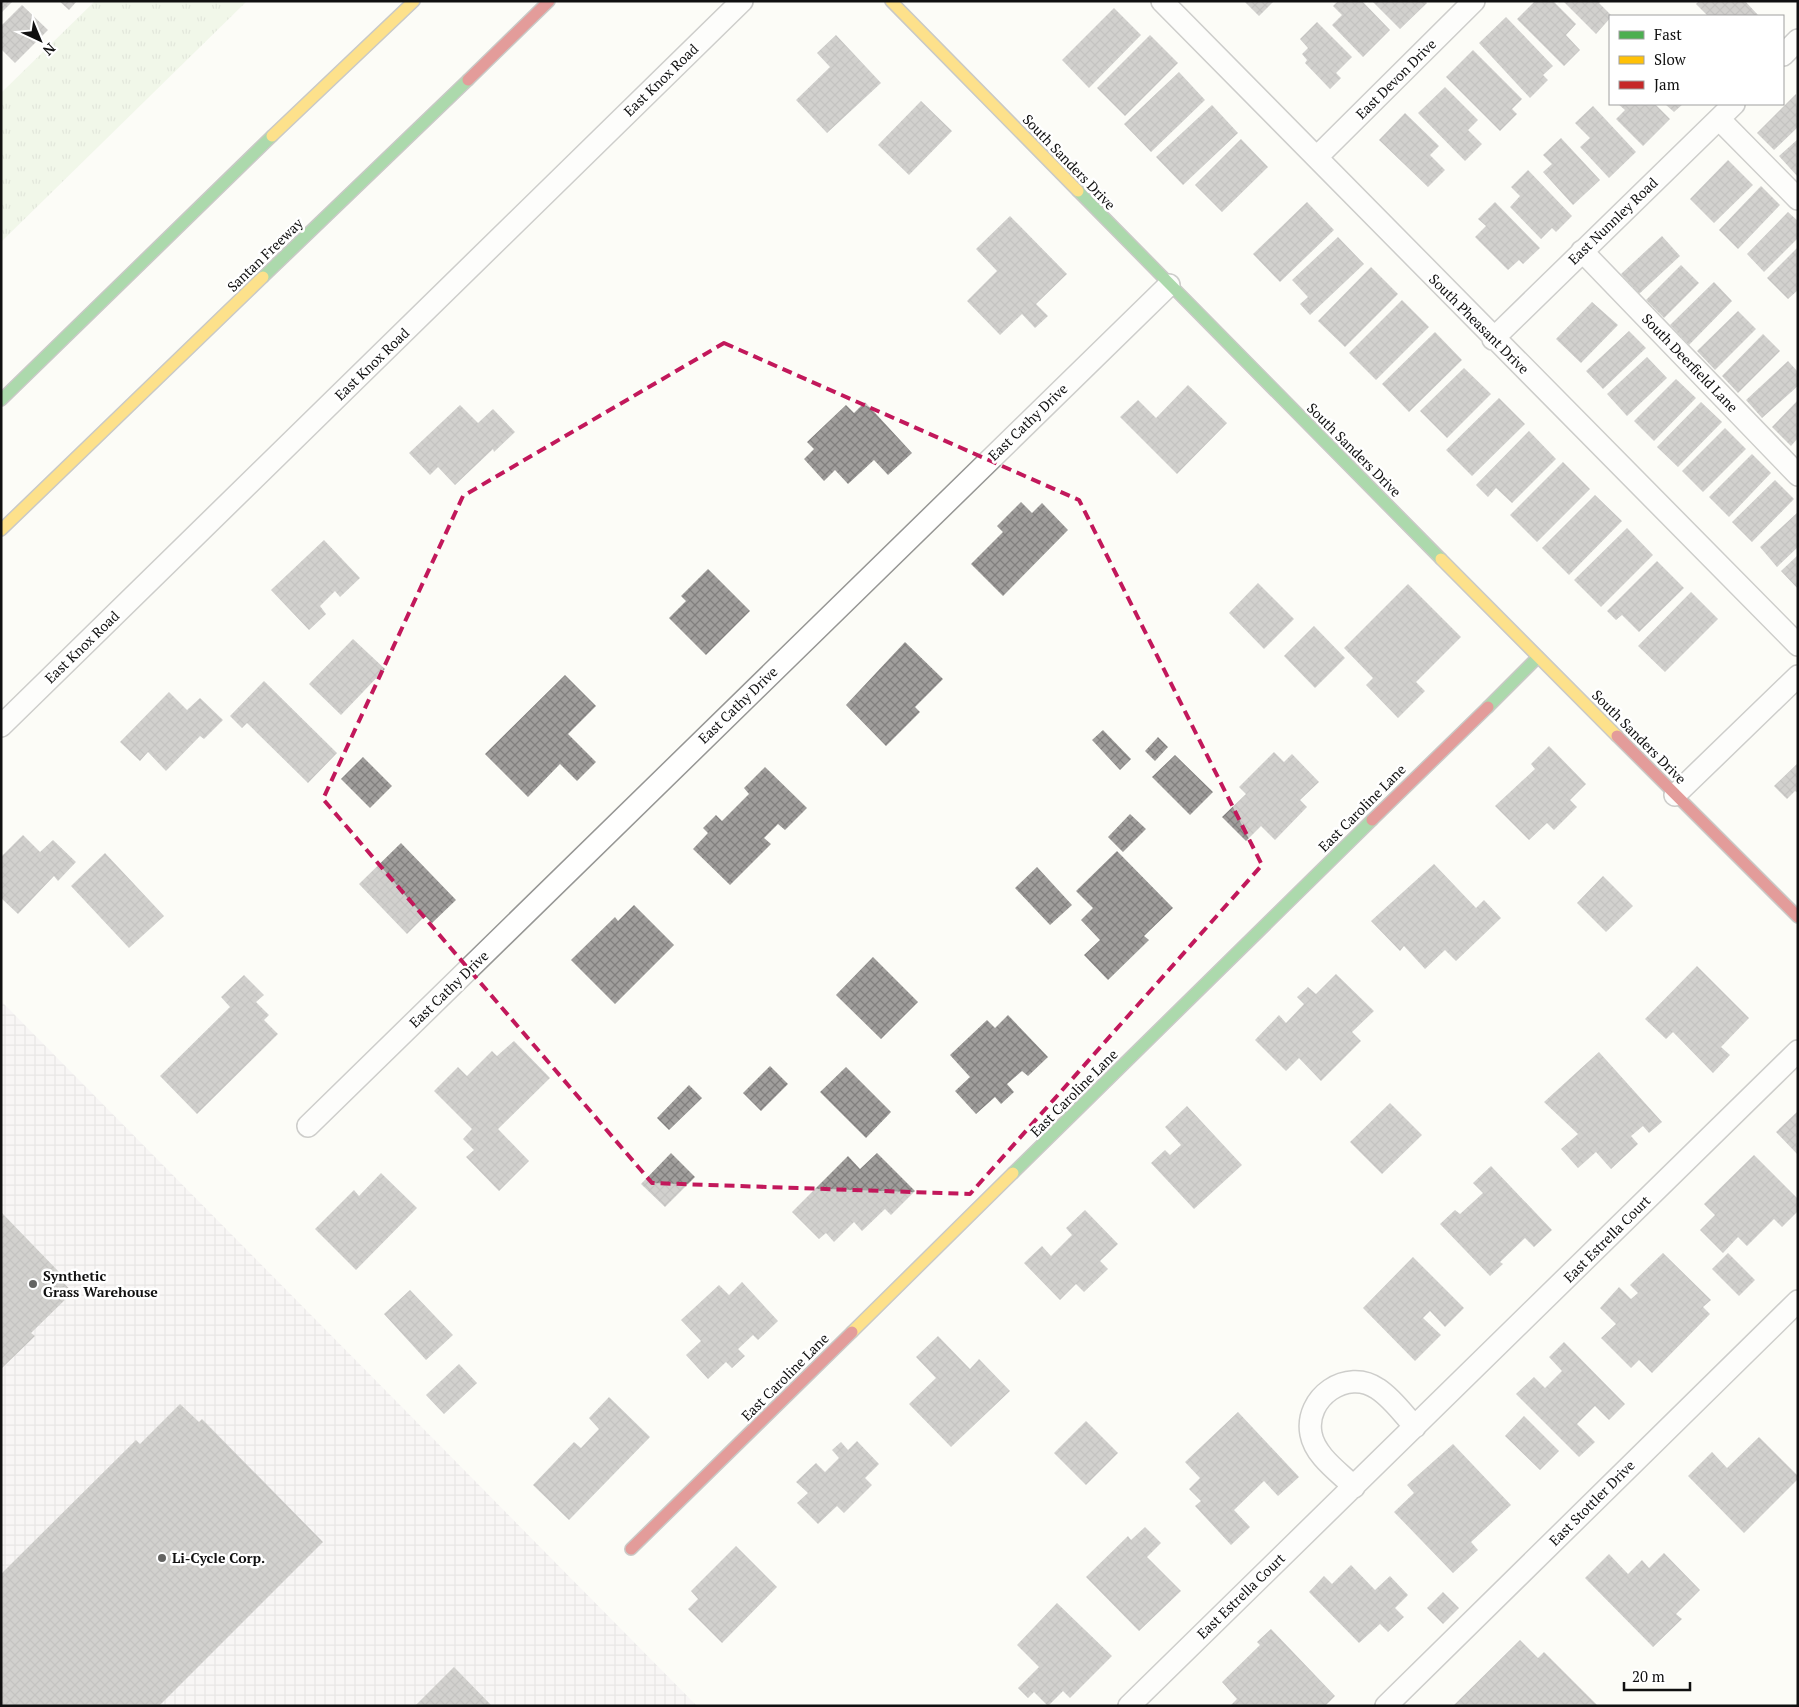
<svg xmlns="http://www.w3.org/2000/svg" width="1799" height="1707" font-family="'PT Serif',serif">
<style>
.industrial{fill:url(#industrial-grid)}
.park{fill:url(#park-tufts)}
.building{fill:url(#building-cross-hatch)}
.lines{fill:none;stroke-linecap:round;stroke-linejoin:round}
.street-casing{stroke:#969694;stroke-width:24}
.fast-casing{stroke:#8d8d8b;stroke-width:14}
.slow-casing{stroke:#8d8d8b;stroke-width:14}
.jam-casing{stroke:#8d8d8b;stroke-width:14}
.street{stroke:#fffffe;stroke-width:21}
.fast{stroke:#4caf50;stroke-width:11}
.slow{stroke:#ffc107;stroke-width:11}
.jam{stroke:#c62828;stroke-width:11}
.marked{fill:none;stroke:#c2185b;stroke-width:4;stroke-dasharray:10 6;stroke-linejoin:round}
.poi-dot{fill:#636361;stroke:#fff;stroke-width:2}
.labels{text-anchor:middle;stroke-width:5;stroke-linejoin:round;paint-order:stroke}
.street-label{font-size:14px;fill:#101010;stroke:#fff}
.poi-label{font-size:14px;font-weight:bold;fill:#101010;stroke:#fff;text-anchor:start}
</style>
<defs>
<pattern id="industrial-grid" width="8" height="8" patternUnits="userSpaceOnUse" patternTransform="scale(1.25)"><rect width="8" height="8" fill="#f4f0f2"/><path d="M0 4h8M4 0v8" fill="none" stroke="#d0cdce"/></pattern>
<pattern id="park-tufts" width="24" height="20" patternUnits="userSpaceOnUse" patternTransform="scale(1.25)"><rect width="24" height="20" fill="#e5f1d8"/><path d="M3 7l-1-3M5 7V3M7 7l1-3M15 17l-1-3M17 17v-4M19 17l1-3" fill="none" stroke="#c3ceb8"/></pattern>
<pattern id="building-cross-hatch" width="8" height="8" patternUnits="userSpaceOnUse" patternTransform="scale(1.25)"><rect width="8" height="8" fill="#a09e9c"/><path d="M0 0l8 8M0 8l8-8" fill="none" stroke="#817f7e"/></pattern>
</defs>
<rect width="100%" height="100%" fill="#fcfcf7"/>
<path class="industrial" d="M1 1001 697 1706H1Z"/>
<path class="park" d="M95 1H247L1 242V93Z"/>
<path class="building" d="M1 1H13L1 13Z
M59 1H77L69 10Z
M1244 1H1274L1259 16Z
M1338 1H1362L1390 30 1363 57 1332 25 1342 15 1333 6Z
M1372 1H1425L1427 3 1400 29Z
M1535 1H1553L1576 24 1566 35 1580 50 1564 66 1517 19Z
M1563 1H1601L1599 3 1612 16 1596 34Z
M1699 1H1745L1758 15 1708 16 1696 4Z
M22 5 48 30 15 63 1 49V26Z
M1114 8 1141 35 1089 88 1062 60Z
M1506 17 1553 66 1543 75 1548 80 1530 98 1479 43Z
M1317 22 1352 57 1336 73 1341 78 1330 89 1305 63 1307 60 1302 54 1308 48 1300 39Z
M836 35 881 83 827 133 796 100 830 67 817 53Z
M1150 35 1178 63 1125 116 1097 88Z
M1473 50 1522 99 1512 109 1517 114 1500 131 1446 77Z
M1179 72 1205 100 1151 152 1124 124Z
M1445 87 1478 120 1468 130 1482 144 1465 161 1418 113Z
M1796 94 1798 127 1774 150 1757 133Z
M921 101 952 131 909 175 878 145Z
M1618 104H1655L1670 119 1643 146 1616 119 1625 110Z
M1665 104H1683L1674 112Z
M1212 105 1238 133 1183 185 1156 157Z
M1593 106 1636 152 1609 178 1580 147 1590 138 1575 123Z
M1405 113 1439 146 1430 155 1445 170 1428 187 1379 140Z
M1561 138 1600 180 1573 205 1543 172 1552 164 1543 155Z
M1241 139 1268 167 1222 212 1195 185Z
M1798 139V177L1779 156Z
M1728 160 1753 185 1714 223 1690 199Z
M1528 170 1572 216 1556 232 1552 228 1541 239 1510 207 1520 196 1511 187Z
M1761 186 1780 205 1738 249 1719 230Z
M1307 202 1334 230 1280 282 1253 254Z
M1495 202 1540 248 1523 264 1519 260 1508 270 1475 237 1486 226 1478 219Z
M1788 212 1798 221V238L1764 272 1747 254Z
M1010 216 1067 274 1036 304 1048 316 1035 328 1022 314 1000 335 967 301 997 271 976 249Z
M1662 236 1680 256 1639 294 1621 274Z
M1338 237 1364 264 1310 315 1300 304 1308 297 1292 280Z
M1798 247V290L1788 299 1767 278Z
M1681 265 1699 283 1664 318 1646 300Z
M1371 267 1398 294 1345 347 1318 321Z
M1714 282 1732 301 1689 345 1670 325Z
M1402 300 1429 327 1376 380 1349 353Z
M1592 302 1618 325 1581 363 1556 339Z
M1738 311 1756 329 1715 370 1697 351Z
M1629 331 1646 348 1603 389 1586 371Z
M1435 332 1462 360 1409 412 1382 384Z
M1763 334 1780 351 1738 393 1722 376Z
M1647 357 1667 378 1627 416 1607 394Z
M1788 361 1798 372V386L1762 418 1746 400Z
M1464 368 1491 394 1447 438 1420 411Z
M1676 379 1696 398 1654 441 1634 421Z
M1188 385 1227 423 1177 474 1120 417 1138 400 1156 418Z
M1499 398 1525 424 1472 476 1446 450Z
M1798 400V438L1791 446 1772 427Z
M865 402 912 453 888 475 874 460 848 484 835 470 824 481 804 459 814 449 807 442 846 405 854 413Z
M1701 402 1722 422 1678 467 1657 447Z
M460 405 478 423 493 409 515 432 494 452 493 449 455 485 438 467 430 475 409 453Z
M1725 428 1746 449 1703 492 1682 471Z
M1529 431 1556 459 1512 503 1496 488 1488 497 1476 485Z
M1752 454 1771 473 1729 517 1709 497Z
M1563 462 1590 489 1537 542 1510 515Z
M1775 480 1794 499 1752 542 1732 522Z
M1595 495 1622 521 1569 575 1542 548Z
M1021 502 1032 513 1042 503 1068 530 1003 596 971 564 1003 532 997 526Z
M1798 512V547L1777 567 1760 547Z
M1627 528 1653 555 1601 607 1574 580Z
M324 540 360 578 340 597 335 591 320 606 326 614 309 630 271 590Z
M1798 555V589L1781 571Z
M1657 561 1684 588 1639 632 1622 615 1616 620 1607 611Z
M708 569 750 611 706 655 669 618 686 601 681 596Z
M1258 583 1294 619 1264 649 1229 613Z
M1408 584 1461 637 1416 682 1425 691 1398 718 1366 685 1373 678 1344 648Z
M1691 592 1718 619 1665 672 1638 646Z
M1314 626 1345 658 1315 688 1284 656Z
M353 639 385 669 341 715 309 684Z
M905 642 943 679 915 707 920 712 886 746 846 705Z
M565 675 596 706 568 734 596 762 577 781 560 764 528 797 485 754Z
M264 681 337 753 308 783 247 723 242 728 230 716Z
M169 692 187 710 200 698 223 720 204 739 200 736 166 771 148 752 140 761 120 742Z
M1103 730 1131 759 1120 770 1092 740Z
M1158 737 1168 747 1155 761 1145 751Z
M1549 746 1586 784 1570 800 1577 807 1554 830 1547 823 1529 840 1495 806 1535 769 1531 764Z
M1274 752 1284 762 1292 754 1319 782 1300 800 1307 807 1275 840 1261 826 1246 841 1222 817 1246 794 1239 787Z
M1175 755 1213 792 1190 815 1152 777Z
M363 757 392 786 370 808 341 779Z
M1798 763V793L1795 791 1787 799 1774 786Z
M765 767 807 808 785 830 778 824 764 838 771 844 730 885 693 849 708 833 703 828 716 815 722 821 749 794 744 788Z
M1130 814 1146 829 1123 852 1108 837Z
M23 835 40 852 53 840 76 862 58 881 54 876 18 914 1 898V857Z
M401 843 456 900 432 923 425 916 407 934 359 884Z
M1117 851 1173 908 1144 936 1149 940 1108 980 1084 955 1100 940 1081 920 1093 908 1076 891Z
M105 853 164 916 129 948 71 886Z
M1434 864 1476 908 1484 900 1501 918 1456 961 1445 950 1425 969 1404 946 1400 951 1371 921Z
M1037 867 1072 905 1050 925 1015 888Z
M1603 876 1633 906 1606 932 1577 903Z
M634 905 674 945 615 1004 571 960 615 917 618 921Z
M873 957 918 1002 881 1039 836 995Z
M1697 966 1749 1018 1721 1047 1730 1055 1713 1073 1673 1032 1666 1039 1645 1019Z
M1336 974 1374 1011 1352 1032 1361 1041 1321 1081 1299 1058 1286 1071 1255 1040 1279 1015 1286 1023 1304 1004 1297 997 1308 987 1316 994Z
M244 975 264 995 256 1002 269 1015 264 1020 278 1034 197 1114 160 1076 230 1007 221 997Z
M1008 1015 1048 1057 1028 1076 1022 1071 1007 1084 1014 1092 1001 1104 995 1097 976 1114 955 1091 970 1077 950 1055 987 1020 995 1028Z
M514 1041 550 1078 498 1129 529 1161 499 1191 466 1157 474 1150 463 1139 472 1129 434 1091 458 1067 467 1076 492 1051 497 1056Z
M1599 1052 1662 1122 1649 1133 1643 1126 1631 1136 1638 1144 1611 1169 1596 1152 1578 1168 1561 1149 1578 1134 1544 1102Z
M770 1066 788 1084 761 1111 743 1093Z
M846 1067 891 1112 866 1138 820 1092Z
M689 1085 702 1098 669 1130 657 1118Z
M1390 1103 1422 1135 1382 1174 1350 1142Z
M1187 1106 1242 1165 1194 1209 1151 1163 1165 1150 1170 1155 1181 1145 1165 1127Z
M1798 1111V1155L1776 1132Z
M671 1153 695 1177 665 1207 641 1184Z
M877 1153 915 1191 891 1215 885 1209 862 1231 854 1222 834 1242 826 1233 819 1239 792 1212 848 1156 860 1169Z
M1754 1155 1798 1199V1211L1782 1227 1774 1219 1747 1246 1738 1237 1723 1253 1700 1230 1715 1215 1704 1204Z
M1491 1166 1552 1230 1534 1247 1525 1238 1500 1262 1503 1264 1490 1276 1440 1224 1455 1210 1460 1214 1483 1193 1473 1183Z
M381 1173 417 1208 356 1270 315 1229 354 1190 359 1196Z
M1085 1210 1118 1244 1100 1261 1108 1269 1084 1292 1076 1284 1060 1300 1024 1263 1042 1246 1051 1256 1072 1235 1066 1228Z
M1 1212 59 1272 55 1275 73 1292 31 1333 35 1336 1 1369Z
M1663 1253 1711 1300 1703 1307 1710 1314 1652 1373 1639 1360 1631 1368 1601 1338 1616 1324 1600 1308 1619 1287 1631 1299 1638 1293 1630 1285Z
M1728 1253 1755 1280 1739 1296 1712 1269Z
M1413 1257 1464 1308 1445 1327 1430 1311 1423 1318 1441 1335 1415 1361 1363 1308Z
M742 1282 778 1321 758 1340 753 1335 738 1349 745 1356 732 1368 726 1362 708 1379 686 1355 701 1341 681 1320 719 1285 729 1295Z
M410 1290 453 1335 426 1360 384 1314Z
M938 1336 970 1369 979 1359 1010 1391 951 1447 909 1404 936 1378 916 1357Z
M1564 1342 1625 1404 1609 1420 1595 1406 1577 1424 1595 1442 1579 1457 1516 1394 1534 1377 1545 1388 1562 1371 1549 1357Z
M459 1364 477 1383 444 1414 426 1395Z
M609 1397 650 1437 569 1520 533 1485 574 1442 581 1448 599 1429 589 1418Z
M180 1404 199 1422 202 1419 323 1542 159 1706H1V1574L136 1440 140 1444Z
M1238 1412 1299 1477 1278 1496 1264 1481 1234 1510 1250 1527 1231 1545 1195 1506 1201 1501 1189 1489 1200 1478 1185 1462Z
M1524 1416 1559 1451 1540 1470 1505 1436Z
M1086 1421 1118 1453 1086 1485 1054 1453Z
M1759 1437 1798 1476V1479L1744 1533 1688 1476 1712 1452 1727 1468Z
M857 1441 879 1464 865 1478 872 1485 844 1513 837 1506 818 1524 797 1503 808 1493 796 1482 816 1463 825 1472 839 1458 832 1450 841 1442 848 1450Z
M1453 1444 1511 1505 1471 1542 1478 1550 1453 1573 1394 1512 1414 1493 1407 1485Z
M1145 1527 1161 1543 1147 1557 1181 1591 1139 1631 1086 1577 1128 1536 1131 1540Z
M736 1546 777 1587 722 1643 688 1609 698 1599 691 1591Z
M1664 1553 1700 1590 1676 1614 1682 1619 1653 1647 1585 1578 1609 1554 1628 1574 1642 1560 1649 1568Z
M1351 1565 1375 1590 1390 1576 1408 1595 1395 1608 1404 1617 1388 1632 1380 1624 1359 1643 1309 1592 1324 1576 1332 1584Z
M1443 1592 1459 1608 1443 1624 1427 1608Z
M1057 1603 1112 1656 1070 1698 1063 1691 1048 1706 1034 1692 1028 1698 1018 1688 1039 1667 1017 1645Z
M1271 1629 1335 1696 1325 1706H1230L1237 1699 1222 1682 1260 1645 1257 1642Z
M1520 1640 1538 1658 1544 1652 1598 1706H1453Z
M454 1667 492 1706H415Z"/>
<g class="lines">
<g class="street-casing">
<path id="street" d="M1162 1 1798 645
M1783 55 1798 40
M1719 119 1798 199
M1317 157 1474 1
M1582 251 1798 475
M1493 339 1734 104
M1 726 742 1
M1675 795 1798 676
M308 1126 1169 285
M1354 1487C1339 1472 1315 1456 1311 1434 1304 1398 1347 1367 1378 1389 1393 1399 1404 1415 1415 1427
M1129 1706 1798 1051
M1386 1706 1798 1301"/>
</g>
<g class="fast-casing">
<path id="fast" d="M1078 191 1441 559
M263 277 468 80
M1 400 272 136
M1488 707 1538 657
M1013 1173 1372 820"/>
</g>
<g class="slow-casing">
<path id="slow" d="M891 1 1078 191
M272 136 414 1
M1 530 263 277
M1441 559 1617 736
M852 1332 1013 1173"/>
</g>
<g class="jam-casing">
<path id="jam" d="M468 80 549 1
M1617 736 1798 917
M1372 820 1488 707
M631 1549 852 1332"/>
</g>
<use href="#street" class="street"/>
<use href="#fast" class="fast"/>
<use href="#slow" class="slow"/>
<use href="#jam" class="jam"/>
</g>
<path d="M0 0H1799V1707H0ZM724 343 1079 500 1262 865 970 1194 652 1183 323 799 463 496Z" fill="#fcfcf7" fill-opacity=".55" fill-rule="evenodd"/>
<path class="marked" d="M724 343 1079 500 1262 865 970 1194 652 1183 323 799 463 496Z"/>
<g class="poi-dot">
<circle cx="33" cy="1284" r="5"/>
<circle cx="162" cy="1558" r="5"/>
</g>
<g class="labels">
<g class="street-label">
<text transform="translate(1396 79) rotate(-45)" y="5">East Devon Drive</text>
<text transform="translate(661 80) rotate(-44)" y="5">East Knox Road</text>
<text transform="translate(1069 162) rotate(46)" y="5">South Sanders Drive</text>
<text transform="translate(1613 221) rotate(-44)" y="5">East Nunnley Road</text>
<text transform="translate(265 255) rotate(-44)" y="5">Santan Freeway</text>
<text transform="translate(1479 324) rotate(45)" y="5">South Pheasant Drive</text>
<text transform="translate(1690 363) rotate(46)" y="5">South Deerfield Lane</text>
<text transform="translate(372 364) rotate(-44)" y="5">East Knox Road</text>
<text transform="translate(1028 422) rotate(-44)" y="5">East Cathy Drive</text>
<text transform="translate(1354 450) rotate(45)" y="5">South Sanders Drive</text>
<text transform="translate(82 647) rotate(-44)" y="5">East Knox Road</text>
<text transform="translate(738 705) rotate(-44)" y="5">East Cathy Drive</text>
<text transform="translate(1639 737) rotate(45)" y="5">South Sanders Drive</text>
<text transform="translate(1362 808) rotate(-45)" y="5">East Caroline Lane</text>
<text transform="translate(449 989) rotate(-44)" y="5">East Cathy Drive</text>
<text transform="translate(1074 1093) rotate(-45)" y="5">East Caroline Lane</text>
<text transform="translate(1607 1239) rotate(-45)" y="5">East Estrella Court</text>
<text transform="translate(785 1377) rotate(-45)" y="5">East Caroline Lane</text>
<text transform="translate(1592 1503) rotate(-45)" y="5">East Stottler Drive</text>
<text transform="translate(1241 1596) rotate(-44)" y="5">East Estrella Court</text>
</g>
<g class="poi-label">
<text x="43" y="1281">Synthetic<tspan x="43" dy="16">Grass Warehouse</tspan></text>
<text x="172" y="1563">Li-Cycle Corp.</text>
</g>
</g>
<rect width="1799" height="1707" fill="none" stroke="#101010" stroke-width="5"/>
<rect x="1609" y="15" width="175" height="90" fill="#ffffff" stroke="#9f9f9f"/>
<rect x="1619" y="31" width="25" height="8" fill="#4caf50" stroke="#9f9f9f"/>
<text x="1654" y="40" font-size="15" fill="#101010">Fast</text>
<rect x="1619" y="56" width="25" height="8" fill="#ffc107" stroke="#9f9f9f"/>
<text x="1654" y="65" font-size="15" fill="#101010">Slow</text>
<rect x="1619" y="81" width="25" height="8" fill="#c62828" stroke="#9f9f9f"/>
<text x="1654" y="90" font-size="15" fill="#101010">Jam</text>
<g transform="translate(40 40) rotate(136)" stroke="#ffffff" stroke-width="4" paint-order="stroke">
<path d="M0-4L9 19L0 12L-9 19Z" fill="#101010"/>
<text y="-8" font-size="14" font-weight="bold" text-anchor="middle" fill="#101010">N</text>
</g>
<path d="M1624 1682v8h66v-8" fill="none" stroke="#101010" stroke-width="2.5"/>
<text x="1632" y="1682" font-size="15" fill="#101010" stroke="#ffffff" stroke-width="4" paint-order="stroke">20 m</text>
</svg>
